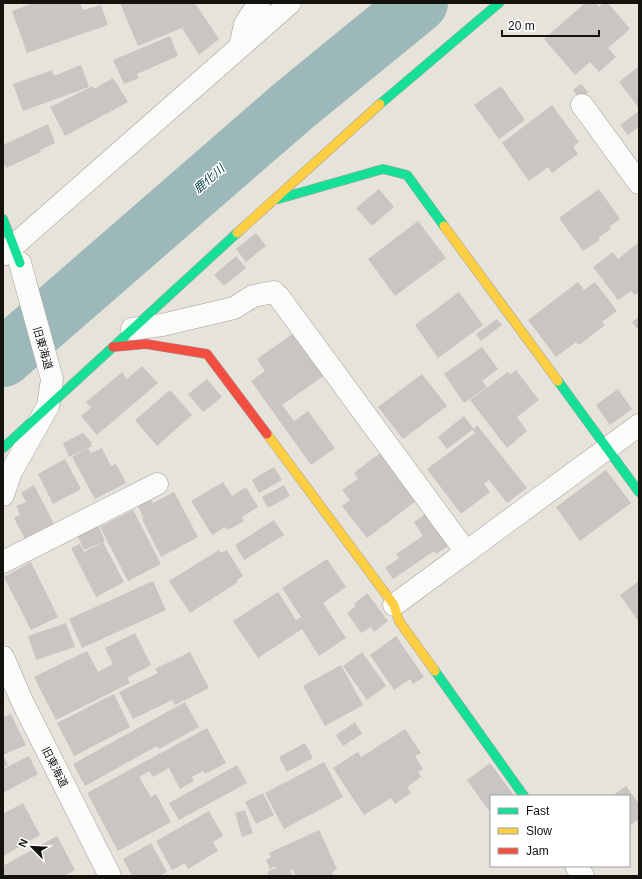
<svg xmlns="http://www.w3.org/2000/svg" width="642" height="879" font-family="Arial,'Noto Sans JP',sans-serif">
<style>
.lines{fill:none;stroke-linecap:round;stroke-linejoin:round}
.river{stroke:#9db8b9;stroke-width:58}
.building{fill:#c9c5c3}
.street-casing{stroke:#a29f9a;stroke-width:23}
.fast-casing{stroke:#a29f9a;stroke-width:10}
.slow-casing{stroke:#a29f9a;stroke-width:10}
.jam-casing{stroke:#a29f9a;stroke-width:10}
.street{stroke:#fbfbfa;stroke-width:22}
.fast{stroke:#16e098;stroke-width:9}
.slow{stroke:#ffcf43;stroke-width:9}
.jam{stroke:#f24e42;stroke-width:9}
.labels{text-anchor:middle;stroke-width:3;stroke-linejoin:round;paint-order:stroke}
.street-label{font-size:11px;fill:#14120d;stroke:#fff}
.water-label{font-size:12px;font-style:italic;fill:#003e44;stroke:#fff}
</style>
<rect width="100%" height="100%" fill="#e6e3db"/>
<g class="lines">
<path class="river" d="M3 358 293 106 419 3"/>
</g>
<path class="building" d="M33 3H80L83 10 101 5 108 25 27 53 12 11Z
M120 3H195L219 39 199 55 182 28 138 46Z
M585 3H596L599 7 603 3H608L630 29 608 48 616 57 599 72 590 62 575 75 544 39Z
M170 36 178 56 137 74 139 78 124 84 113 60Z
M81 65 89 87 23 111 13 84 52 70 54 76Z
M639 66V108L619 82Z
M113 78 128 102 65 136 50 107 93 86 94 89Z
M581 84 588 92 579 98 573 90Z
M501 86 525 120 499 139 474 105Z
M552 105 579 142 573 147 578 154 552 173 548 167 529 181 502 143Z
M639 111V127L628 135 620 125Z
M48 124 55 143 40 150 41 152 6 168 3 162V145Z
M379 189 394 207 372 226 356 208Z
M599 189 620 219 609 227 611 229 598 238 600 240 583 251 559 218Z
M418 221 446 258 395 296 368 259Z
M256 233 266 246 246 262 236 249Z
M637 244 639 247V292L635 295 631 291 618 300 593 267 613 252 618 259Z
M236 256 246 268 224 286 214 275Z
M578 282 584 290 595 282 617 311 602 322 605 325 579 345 576 342 556 357 528 320Z
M459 292 483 325 438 358 415 325Z
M639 317V331L632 322Z
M497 319 502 325 481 341 476 334Z
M294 333 325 375 282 405 294 421 308 411 335 448 311 465 251 381 265 371 257 359Z
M482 347 498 369 482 381 487 387 464 403 444 374Z
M142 366 158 383 97 435 81 416 91 408 86 402 122 372 127 379Z
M516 370 539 400 517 417 527 431 507 448 470 400 508 372 510 375Z
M422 374 447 406 403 439 378 407Z
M207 379 222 397 203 412 188 394Z
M618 389 632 409 610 425 596 405Z
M170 390 192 415 157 446 135 420Z
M464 416 474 429 477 425 527 488 507 503 489 480 484 484 490 492 461 514 427 469 475 433 472 430 447 449 438 437Z
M83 433 91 442 92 446 69 457 63 443Z
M88 448 91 453 102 448 111 466 116 464 126 483 95 499 72 457Z
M380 453 416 501 367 538 342 506 350 500 342 490 358 479 354 473Z
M65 459 81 489 53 504 38 474Z
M274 467 282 480 259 493 252 480Z
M606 470 631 503 580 541 556 507Z
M223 482 232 496 246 487 258 507 242 517 244 521 228 530 225 527 212 535 191 501Z
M34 485 54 524 25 539 14 518 20 514 16 506 26 502 21 493Z
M284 485 290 496 268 508 262 497Z
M174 492 198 537 161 557 142 519 144 518 137 505 150 498 153 503Z
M133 510 161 564 128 581 100 527Z
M428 512 451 544 436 554 434 551 393 579 385 568 399 558 396 554 423 536 414 522Z
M274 520 284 535 244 560 235 545Z
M98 525 105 541 84 550 77 535Z
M103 542 124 582 96 597 71 548 80 544 84 552Z
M219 550 221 553 227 550 243 576 237 580 238 582 190 613 169 581Z
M327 559 346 587 323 603 346 638 319 656 302 629 258 658 233 621 278 592 296 620 301 617 282 588Z
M31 562 58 617 31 630 4 577Z
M153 581 166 610 82 648 69 619Z
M639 581V622L620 595Z
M367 593 388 621 374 632 371 627 361 633 347 613 356 606 354 604Z
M66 623 75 647 36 660 28 636Z
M135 633 151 665 127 678 130 683 56 720 34 677 87 651 98 672 113 664 105 648Z
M396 636 424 677 413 684 410 679 394 690 370 655Z
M190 652 209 688 175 705 172 700 133 719 119 692 158 673 155 669Z
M362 652 386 686 367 700 343 666Z
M341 665 363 705 325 726 303 686Z
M114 694 130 727 74 756 57 723Z
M185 702 199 727 159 749 157 746 85 786 73 764Z
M11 714 26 745 3 755 8 765 3 767V717Z
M355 722 362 734 343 746 336 735Z
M207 728 226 763 205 774 203 771 192 777 194 781 180 789 169 768 153 777 149 771 139 777 151 797 156 794 171 822 118 851 87 793Z
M405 729 421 753 415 756 423 769 418 772 421 777 407 787 411 793 395 804 391 798 364 815 333 768 358 752 361 757Z
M305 743 313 758 287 772 279 757Z
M29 756 38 774 3 793V769Z
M324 762 343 797 284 829 265 793Z
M490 763 513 794 510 796H491V810L489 811 467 780Z
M237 765 247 783 179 820 169 803Z
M626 786 639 804V819L629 826V796H612Z
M263 793 274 815 256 824 245 802Z
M23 803 40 835 3 856V814Z
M245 810 253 833 242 837 235 813Z
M209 811 223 836 213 842 218 851 188 869 185 863 172 870 156 841Z
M319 830 337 869 332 872 333 875 296 876 292 869 290 870 293 876H269L267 872 276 868 275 866 270 869 266 860 271 857 269 853Z
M57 836 75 870 64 876H3V866Z
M151 843 167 872 160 876H132L123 859Z"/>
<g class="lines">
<g class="street-casing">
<path id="street" d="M240 47 245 24 259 3
M582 105 639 183
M3 255 290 3
M132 329 162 325 234 308 253 296 274 292 279 297 466 552
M3 495 11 472 48 406 52 379 20 263
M3 562 157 484
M394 605 639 425
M3 657 22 701 110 876
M576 866 583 876"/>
</g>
<g class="fast-casing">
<path id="fast" d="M380 104 499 3
M278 199 383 169 407 175 444 226
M3 219 20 263
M558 381 639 492
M3 448 237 233
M435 671 524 796"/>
</g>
<g class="slow-casing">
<path id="slow" d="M444 226 558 381
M237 233 380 104
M267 434 394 605 399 621 435 671"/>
</g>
<g class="jam-casing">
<path id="jam" d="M113 347 146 344 207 354 267 434"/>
</g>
<use href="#street" class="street"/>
<use href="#fast" class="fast"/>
<use href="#slow" class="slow"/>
<use href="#jam" class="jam"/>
</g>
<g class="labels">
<g class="street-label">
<text transform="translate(43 348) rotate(74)" y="4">旧東海道</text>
<text transform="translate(55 767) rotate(63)" y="4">旧東海道</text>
</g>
<g class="water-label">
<text transform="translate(209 179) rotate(-41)" y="4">鹿化川</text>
</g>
</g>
<rect width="642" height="879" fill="none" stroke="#14120d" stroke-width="8"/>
<rect x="490" y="795" width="140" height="72" fill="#ffffff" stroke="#a1a09e"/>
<rect x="498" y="808" width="20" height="6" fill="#16e098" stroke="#a1a09e"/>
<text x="526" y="815" font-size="12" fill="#14120d">Fast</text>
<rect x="498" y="828" width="20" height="6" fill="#ffcf43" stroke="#a1a09e"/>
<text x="526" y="835" font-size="12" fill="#14120d">Slow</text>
<rect x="498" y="848" width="20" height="6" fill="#f24e42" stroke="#a1a09e"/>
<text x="526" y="855" font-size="12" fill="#14120d">Jam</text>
<g transform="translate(32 847) rotate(294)" stroke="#ffffff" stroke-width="3" paint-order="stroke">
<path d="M0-3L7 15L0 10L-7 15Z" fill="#14120d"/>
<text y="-6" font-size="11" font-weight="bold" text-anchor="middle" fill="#14120d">N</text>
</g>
<path d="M502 30v6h97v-6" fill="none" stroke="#14120d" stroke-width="2"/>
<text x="508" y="30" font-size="12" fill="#14120d" stroke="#ffffff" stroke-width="3" paint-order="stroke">20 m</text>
</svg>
